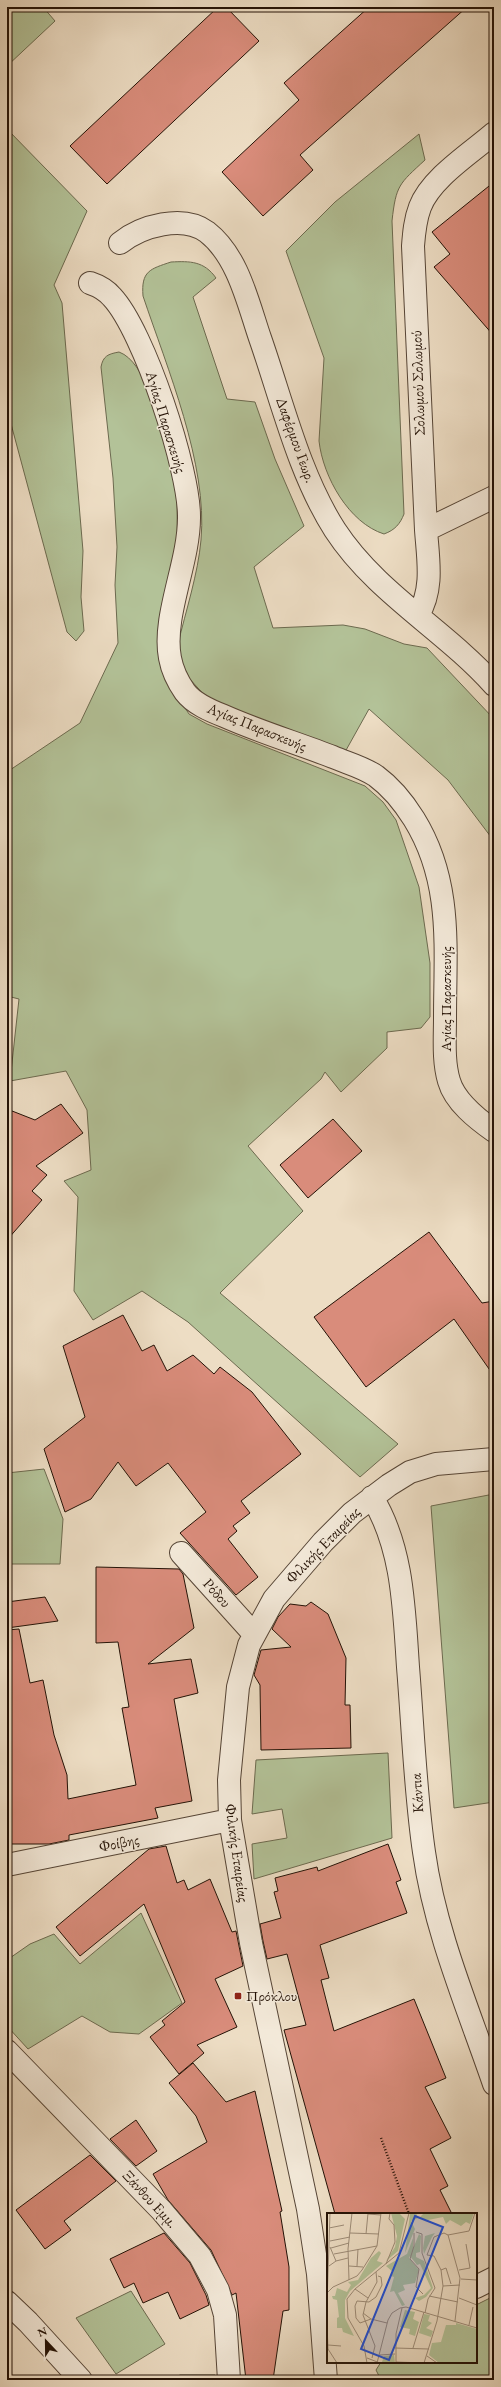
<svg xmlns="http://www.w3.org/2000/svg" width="501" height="2387" font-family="'EB Garamond',serif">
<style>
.green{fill:#b3c298;stroke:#6c6a4f}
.building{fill:#d98c7b;stroke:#241206}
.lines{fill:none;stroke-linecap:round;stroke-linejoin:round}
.minor-casing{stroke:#564536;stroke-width:24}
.path{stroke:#241206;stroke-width:2.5;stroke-dasharray:1 2;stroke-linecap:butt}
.minor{stroke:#f3e9d9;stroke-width:22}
.poi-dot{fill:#8f2418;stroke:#f3e9d9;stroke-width:1.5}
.labels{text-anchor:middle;stroke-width:3;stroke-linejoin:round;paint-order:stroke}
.street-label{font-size:15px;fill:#241206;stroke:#f3e9d9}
.poi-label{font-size:15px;fill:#241206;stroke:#f3e9d9;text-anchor:start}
.inset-road{fill:none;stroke:#9d8c78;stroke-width:1}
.view{fill:#1d4ed8;fill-opacity:0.15;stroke:#1d4ed8;stroke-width:2}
.inset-edge{fill:none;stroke:#241206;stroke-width:2}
</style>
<rect width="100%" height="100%" fill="#edddc4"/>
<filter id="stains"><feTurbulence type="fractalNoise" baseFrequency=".005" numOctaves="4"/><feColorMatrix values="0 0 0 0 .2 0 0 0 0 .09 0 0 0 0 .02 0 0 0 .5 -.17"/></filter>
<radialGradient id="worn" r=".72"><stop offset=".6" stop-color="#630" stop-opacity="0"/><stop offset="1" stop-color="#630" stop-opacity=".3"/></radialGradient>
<path class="green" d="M7 7H43L55 21 7 66Z
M7 129 87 211 54 285 62 303 83 551 81 597 84 631 76 641 67 632 7 409Z
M419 134 425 160C399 184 396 185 392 221L404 514C400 524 395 530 384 534 349 523 323 477 319 441L324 358 286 251 335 202Z
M171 262C190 261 204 261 216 278L193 297 227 399 255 402 275 459 304 526 254 567 273 628 343 625 365 629 404 644 427 648 494 719V841L448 780 369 709 345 752 209 700 186 675 179 655 178 644C186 610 198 574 201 540 208 464 167 368 143 296 141 271 150 269 171 262Z
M119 352C133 357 142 375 148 388L177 487 178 697 189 714 207 724 365 786 383 802 396 820 419 887 430 963V1017L421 1028 387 1032V1048L341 1092 325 1072 321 1079 248 1146 303 1211 220 1293 398 1444 360 1477 188 1322 142 1291 93 1320 74 1291 78 1197 64 1181 91 1170 87 1110 66 1071 10 1081 19 999 7 996V772L80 723 118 643 115 585 117 547 113 478 101 367C103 356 108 354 119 352Z
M44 1469 63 1519 60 1564H7V1473Z
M494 1494V1802L454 1808 431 1506Z
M388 1753 392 1838 254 1879 252 1844 287 1838 282 1809 252 1814 256 1760Z
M141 1913 182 2003 139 2034 110 2032 82 2016 28 2049 7 2026V1960L30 1944 54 1934 80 1964Z
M131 2291 165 2344 116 2374 76 2318Z
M494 2296V2380H381L376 2370 381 2362H476V2305Z
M180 2375H215V2380H170Z"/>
<path class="building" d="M218 7H226L259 41 107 184 70 146Z
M369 7H467L300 155 313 170 263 216 222 172 299 100 284 83Z
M494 182V336L434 267 450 254 432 232Z
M61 1104 83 1133 36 1166 47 1175 32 1191 42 1200 7 1240V1109L35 1120Z
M333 1119 362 1151 308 1198 280 1165Z
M429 1232 482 1303 494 1301V1376L454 1319 366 1387 314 1317Z
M123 1315 142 1351 154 1345 167 1371 193 1355 214 1374 220 1367 252 1392 301 1454 241 1501 250 1513 233 1526 237 1531 228 1539 258 1577 236 1595 180 1533 206 1512 168 1463 136 1486 118 1462 91 1499 65 1512 44 1449 85 1417 63 1346Z
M96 1567 179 1569 183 1574 194 1628 148 1664 191 1659 198 1693 174 1699 192 1801 155 1808 158 1818 69 1835V1840L49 1844H7V1630L19 1629 30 1683 43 1680 54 1735 67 1775 68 1799 136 1785 122 1708 129 1707 118 1642 96 1643Z
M45 1597 58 1621 7 1628V1602Z
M311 1602 328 1614 346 1658 345 1705H350L351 1748 261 1750 260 1685 254 1675 261 1650 291 1647 272 1629 278 1617 290 1604 306 1606Z
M388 1844 401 1880 396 1882 407 1913 320 1945 329 1978 321 1980 334 2031 414 1999 446 2078 425 2087 451 2138 430 2149 448 2186 440 2190 452 2214H335L284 2030 306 2025 287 1954 267 1959 263 1941 260 1924 281 1918 274 1892 278 1891 275 1878 317 1867 318 1871Z
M166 1846 177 1883 184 1880 188 1890 210 1879 232 1932 236 1931 243 1966 215 1979 237 2027 197 2045 204 2053 179 2074 150 2037 165 2025 162 2021 185 2002 144 1904 80 1956 56 1927 149 1849Z
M193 2063 226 2102 255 2091 282 2211 280 2212 289 2267V2310L283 2311 273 2380H246L236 2293 232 2295 211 2250 168 2200 153 2174 207 2142 196 2116 169 2083Z
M136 2120 157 2151 136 2166 110 2139Z
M90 2155 116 2181 64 2221 71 2230 45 2249 16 2210Z
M164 2233 190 2263 206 2295 209 2305 180 2319 168 2292 143 2303 134 2283 124 2288 110 2259Z"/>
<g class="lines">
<g class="minor-casing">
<path id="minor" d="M494 133C471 153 431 178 420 207 415 220 414 233 413 246L426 530 494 497
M120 243C141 226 183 214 207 232 238 256 248 303 260 338 282 401 299 474 335 530 376 593 445 630 494 685
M90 283C99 286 106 290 112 297 144 331 190 471 189 518 189 563 162 617 170 658 172 669 178 682 185 692 194 704 211 711 224 716 260 732 297 743 333 757 347 763 363 767 376 776 391 787 404 803 414 819 453 882 445 948 445 1018 445 1038 443 1061 449 1081 455 1102 477 1119 494 1131
M418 615C434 589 428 559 426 530
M372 1497C403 1548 404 1608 408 1667 413 1728 415 1791 424 1852 435 1932 468 2008 494 2084
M181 1553 253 1633
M7 1865 230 1820
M7 2051 162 2211 200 2256 218 2290 225 2315 229 2380
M476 2287 494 2278
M7 2302 28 2322 81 2380
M326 2380 318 2274 308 2209 251 1943 230 1820 229 1780 238 1687 249 1645 274 1599 323 1542 352 1513 389 1485 410 1472 436 1464 494 1459"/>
</g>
<path class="path" d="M381 2138 409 2214"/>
<use href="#minor" class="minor"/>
</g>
<rect class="poi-dot" x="234" y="1992" width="8" height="8" rx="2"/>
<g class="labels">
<g class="street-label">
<text transform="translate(418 383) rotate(-92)" y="5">Σολωμού Σολωμού</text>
<text transform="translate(166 422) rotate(73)" y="5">Αγίας Παρασκευής</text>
<text transform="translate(296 440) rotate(70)" y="5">Δαφέρμου Γεωρ.</text>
<text transform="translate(257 727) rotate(22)" y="5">Αγίας Παρασκευής</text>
<text transform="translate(446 999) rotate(-90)" y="5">Αγίας Παρασκευής</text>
<text transform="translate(323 1545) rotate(-46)" y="5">Φιλικής Εταιρείας</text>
<text transform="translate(217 1593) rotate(48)" y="5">Ρόδου</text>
<text transform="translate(417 1793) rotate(-94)" y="5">Κάντια</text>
<text transform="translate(119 1843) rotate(-11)" y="5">Φοίβης</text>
<text transform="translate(237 1853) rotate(82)" y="5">Φιλικής Εταιρείας</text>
<text transform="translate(150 2199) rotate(47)" y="5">Ξάνθου Εμμ.</text>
</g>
<g class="poi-label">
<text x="246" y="2001">Πρόκλου</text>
</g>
</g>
<g transform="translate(327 2213)">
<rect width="150" height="150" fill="#edddc4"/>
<path d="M64 0H72L78 6 71 38 59 48 68 34 70 23ZM89 0 91 5 84 8 88 16 78 40 83 1ZM97 0H147L143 11 139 9 134 13 123 7 119 11 116 4 101 7 92 5ZM108 20 105 24 97 41 96 35 98 23ZM92 21 94 23 93 39 89 40V44L97 48 106 75 99 84 92 88 88 85 97 82 104 75 93 51 90 52 83 43ZM86 25V37L82 45 92 57 88 70 76 72 78 77 71 80 78 92 75 93 67 78 63 79 67 64 64 63 66 59 59 53 80 41ZM52 38 54 40 50 48 56 50 23 78 18 87V105L27 123 16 119 15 115H10V105L12 104 10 87 6 86 5 83H8L10 75 20 79 24 72 21 69 31 67 44 45ZM78 97 88 99 86 106 92 109 88 123 82 121 83 116 73 114ZM97 101 103 102 101 108 105 110 99 115 106 118 104 124 92 120ZM129 110 150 116V150H112L102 142 105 130 114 129 119 112H129ZM67 142 68 150 55 149 57 143Z" fill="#b3c298"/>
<path class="inset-road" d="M41 1 54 2M2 15 17 12M89 19 95 21V40L108 75 101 86 98 100M23 20 52 21M87 20V33L83 46 92 56 89 74 96 81M39 21 41 0M121 22 142 18 148 0M3 28 23 24M3 34 9 48M4 35 22 30M7 41 50 33M59 51 68 29 67 12 62 6 63 0M2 53 9 48 21 45M22 53 36 54M30 53 31 36M114 57 119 55 124 71M132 57 143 55 139 31M134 66 150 67M22 67 21 36 25 0M116 73 133 72M28 76 41 85M1 79 6 74 30 63 35 57 50 33 54 0M102 83 131 89M132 85 150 92M0 91 3 0M36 100 44 106 60 110M44 106 33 110 29 105 28 93 30 88 42 89 49 84 55 72 54 64 51 63M0 112 1 136 10 150M142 112 146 94M1 132 14 133M68 135 102 136M86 135 97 99M53 142 68 141M100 143 110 150M40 145 53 150M45 145 48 133 36 102 39 89 50 69 49 59M69 149 97 150M40 150 37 133 21 105 20 86 28 76 72 40 82 0M50 150 61 107 65 100 73 95 79 94 150 115M69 150V121L75 95M97 150 110 108 116 73 114 57 107 43 100 42 107 24 117 20 121 22 133 65 128 108"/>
<path class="view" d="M88 3 116 14 62 147 34 136Z"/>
<rect width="150" height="150" class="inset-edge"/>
</g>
<rect width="501" height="2387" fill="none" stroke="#edddc4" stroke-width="24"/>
<rect x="8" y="8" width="485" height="2371" fill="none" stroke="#241206" stroke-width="2"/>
<rect x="12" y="12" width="477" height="2363" fill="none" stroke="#241206"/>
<g transform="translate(46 2341) rotate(338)" stroke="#f3e9d9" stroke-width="3" paint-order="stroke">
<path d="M0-3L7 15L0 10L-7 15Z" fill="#241206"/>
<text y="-6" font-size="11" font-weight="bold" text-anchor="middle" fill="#241206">N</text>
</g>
<rect width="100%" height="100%" filter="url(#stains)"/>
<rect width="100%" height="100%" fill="url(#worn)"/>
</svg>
